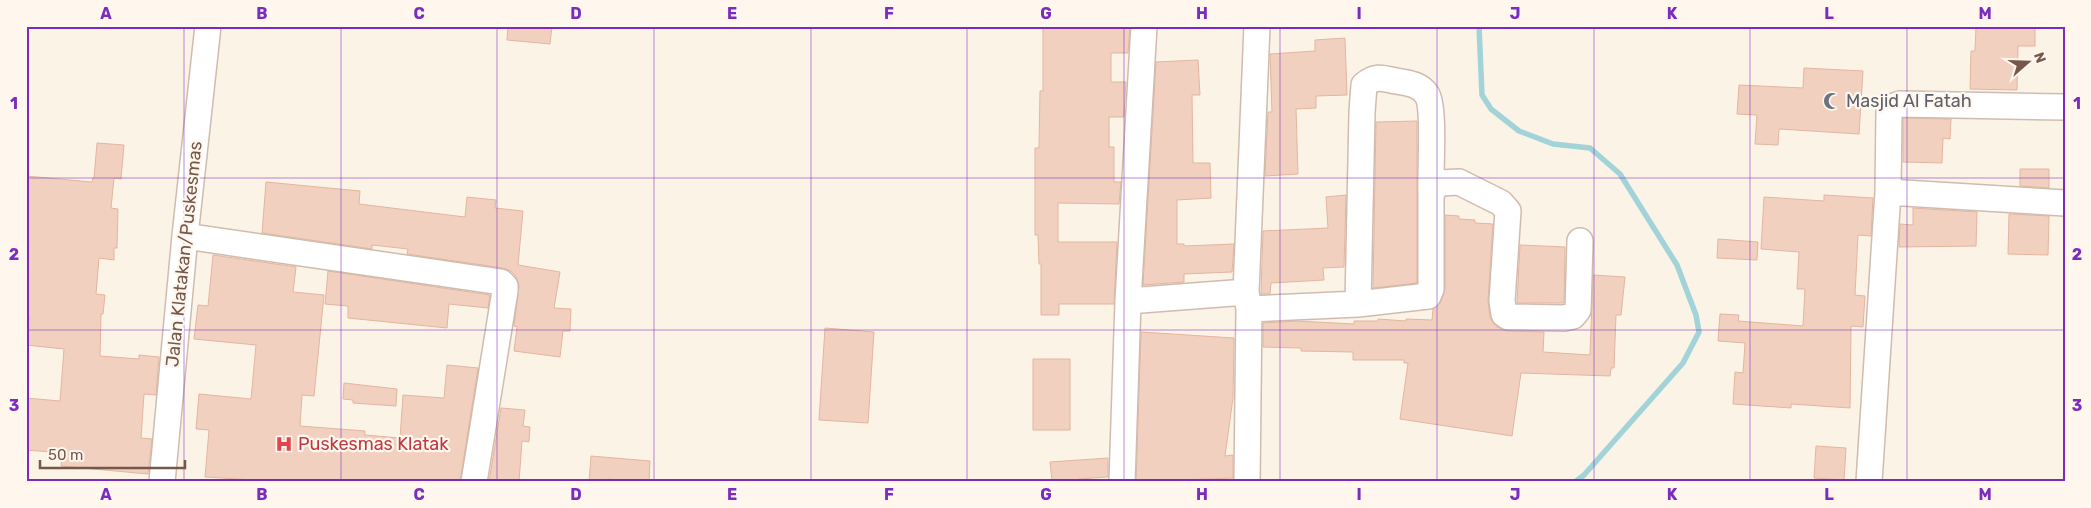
<svg xmlns="http://www.w3.org/2000/svg" width="2091" height="508" font-family="Rubik,sans-serif">
<style>
.lines{fill:none;stroke-linecap:round;stroke-linejoin:round}
.stream{stroke:#a2d3d8;stroke-width:5.5}
.building{fill:#f2d0bf;stroke:#e4b59f}
.minor-casing{stroke:#d0bcaf;stroke-width:28}
.minor{stroke:#fff;stroke-width:25}
.grid{fill:none;stroke:#7b2cbf;stroke-width:1;stroke-opacity:0.55}
.labels{text-anchor:middle;stroke-width:4.5;stroke-linejoin:round;paint-order:stroke}
.worship-label{font-size:18px;fill:#5b616d;stroke:#fff7ee;text-anchor:start}
.street-label{font-size:18px;fill:#76584b;stroke:#fff7ee}
.health-label{font-size:18px;fill:#be3a42;stroke:#fff7ee;text-anchor:start}
.neatline{fill:none;stroke:#7b2cbf;stroke-width:2}
.grid-label{font-size:16px;text-anchor:middle;font-weight:bold;fill:#7b2cbf}
</style>
<rect width="100%" height="100%" fill="#fcf3e7"/>
<g class="lines">
<path class="stream" d="M1479 26 1482 95 1491 109 1519 131 1553 144 1590 148 1620 174 1677 265 1696 315 1699 332 1683 363 1584 475 1575 482"/>
</g>
<path class="building" d="M508 26H552L550 44 507 40Z
M1043 26H1130L1128 53H1111V82H1126L1124 117H1109V147H1114V182H1121L1119 204 1058 203V242H1117L1114 304H1059V315H1041V264H1039L1038 235H1035V148H1039L1040 91H1043Z
M1976 26H2035V46H2018L2017 90 1970 89 1971 51H1975Z
M1345 38 1347 95 1316 96V108L1296 109 1298 174 1265 176 1268 112H1272L1270 54 1315 51V40Z
M1198 60 1200 95H1192L1193 163H1210L1211 198 1177 200V244H1184V246L1234 244 1232 272 1184 274V282L1143 285 1156 62Z
M1804 68 1863 71 1859 134 1779 129 1778 145 1755 144 1757 115 1737 114 1739 85 1803 88Z
M1903 118 1951 119 1950 139 1943 138 1942 163 1903 162Z
M1417 121V283L1373 288 1376 122Z
M97 143 124 145 121 179 114 178 111 208 118 209 117 248H114V260L99 258 96 294 105 295 103 314H101L100 356 139 359V355L159 357 156 395 144 394 141 438 152 439 148 474 61 466 62 453 26 450V398L60 401 64 349 26 345 29 317H26L28 282H26V176L92 182 93 178H94Z
M2020 169H2049V188L2020 186Z
M266 182 360 191 359 204 465 217 467 197 496 200 495 208 523 211 518 265 560 272 554 308 571 309 570 331H563L560 357 514 351 517 327 514 326 519 286 516 276 511 271 503 268 407 254 408 249 372 245V249L262 233Z
M1346 195 1344 267 1323 268 1324 280 1271 283 1270 294H1261L1263 231 1328 228 1326 197Z
M1824 195 1873 198 1871 236 1858 235 1855 295 1865 296 1863 327 1851 326 1850 408 1791 404V408L1733 404 1735 372 1743 373 1745 343 1718 341 1720 314 1739 315 1738 321 1803 326 1805 289H1797L1799 252 1761 249 1764 197 1824 201Z
M1913 208 1977 212 1976 246 1899 247 1900 224 1913 225Z
M2009 214 2049 216 2048 255 2008 254Z
M1445 215 1459 216V219L1475 220V223L1493 224 1488 300 1490 317 1495 326 1507 331 1544 332 1543 352 1590 355 1593 275 1625 277 1621 315H1616L1614 368H1611L1610 376 1521 373 1512 436 1400 419 1408 363H1404V360H1353V352L1301 351V348L1263 347V323L1297 321 1354 324V321H1378V319L1406 321V319L1432 320 1433 309 1441 302 1445 289Z
M1718 239 1758 242 1757 260 1717 258Z
M1520 245 1565 247 1564 303H1517Z
M213 255 296 267 293 292 324 295 314 396 302 395 300 426 365 431V435L400 438 403 395 444 398 447 365 478 368 460 482H287L205 477 209 430 196 429 199 394 251 399 256 345 194 339 198 305 208 306Z
M328 271 490 295 488 308 449 304 447 328 348 318V306L325 304Z
M825 328 874 332 868 423 819 420Z
M1141 332 1234 338 1233 398 1225 456 1233 455V478L1182 480V482H1136Z
M1033 359H1070V430H1033Z
M344 383 397 389 396 406 353 403V400L343 399Z
M501 408 525 410 523 426 530 427 529 442 522 441 519 482H489Z
M1816 446 1846 448 1844 480 1814 478Z
M591 456 650 461 649 482 607 479V482H589Z
M1108 458V477L1078 479V482L1052 481 1050 462Z"/>
<g class="lines">
<g class="minor-casing">
<path id="minor" d="M1888 192 1889 112 1891 107 1900 104 2065 107
M185 236 501 282 505 286V291L474 482
M1128 301 1246 292
M1358 304 1362 112 1364 85C1375 75 1383 78 1396 81 1408 83 1420 84 1427 95 1435 108 1430 173 1431 192
M1249 309 1358 304 1428 296 1431 289V192L1440 183 1459 182 1501 203 1508 211 1502 301 1504 314 1508 317 1564 318 1573 316 1578 310 1580 241
M162 482 185 236 208 26
M1122 482 1128 301 1144 26
M1247 482 1249 309 1246 292 1257 26
M1869 482 1888 192 2065 203"/>
</g>
<use href="#minor" class="minor"/>
</g>
<path class="grid" d="M184 26V482M341 26V482M497 26V482M654 26V482M811 26V482M967 26V482M1124 26V482M1280 26V482M1437 26V482M1594 26V482M1750 26V482M1907 26V482M26 178H2065M26 330H2065"/>
<defs>
<g id="mosque-bare" transform="scale(1.35)"><path d="M3.5-4.9A6 6 0 1 0 3.5 4.9A5 5 0 1 1 3.5-4.9Z" fill="#6b7280" stroke="#fff7ee" stroke-width="2.5" paint-order="stroke"/></g>
<g id="hospital-bare" transform="scale(1.35)"><path d="M-5-5h3v3.5h4V-5h3V5h-3V1.5h-4V5h-3Z" fill="#e0444e" stroke="#fff7ee" stroke-width="2.5" paint-order="stroke"/></g>
</defs>
<g fill-rule="evenodd">
<use href="#mosque-bare" x="1832" y="101"/>
<use href="#hospital-bare" x="284" y="444"/>
</g>
<g class="labels">
<g class="worship-label">
<text x="1846" y="107">Masjid Al Fatah</text>
</g>
<g class="street-label">
<text transform="translate(184 254) rotate(-84)" y="6">Jalan Klatakan/Puskesmas</text>
</g>
<g class="health-label">
<text x="298" y="450">Puskesmas Klatak</text>
</g>
</g>
<rect width="2091" height="508" fill="none" stroke="#fff7ee" stroke-width="55"/>
<g transform="translate(2028 62) rotate(70)" stroke="#fff7ee" stroke-width="4" paint-order="stroke">
<path d="M0-4L9 19L0 12L-9 19Z" fill="#76584b"/>
<text y="-8" font-size="14" font-weight="bold" text-anchor="middle" fill="#76584b">N</text>
</g>
<path d="M40 460v8h145v-8" fill="none" stroke="#76584b" stroke-width="2.5"/>
<text x="48" y="460" font-size="15" fill="#76584b" stroke="#fff7ee" stroke-width="4" paint-order="stroke">50 m</text>
<rect x="28" y="28" width="2036" height="452" class="neatline"/>
<g class="grid-label">
<text x="106" y="19">A</text>
<text x="262" y="19">B</text>
<text x="419" y="19">C</text>
<text x="576" y="19">D</text>
<text x="732" y="19">E</text>
<text x="889" y="19">F</text>
<text x="1046" y="19">G</text>
<text x="1202" y="19">H</text>
<text x="1359" y="19">I</text>
<text x="1515" y="19">J</text>
<text x="1672" y="19">K</text>
<text x="1829" y="19">L</text>
<text x="1985" y="19">M</text>
<text x="14" y="109">1</text>
<text x="2077" y="109">1</text>
<text x="14" y="260">2</text>
<text x="2077" y="260">2</text>
<text x="14" y="411">3</text>
<text x="2077" y="411">3</text>
<text x="106" y="500">A</text>
<text x="262" y="500">B</text>
<text x="419" y="500">C</text>
<text x="576" y="500">D</text>
<text x="732" y="500">E</text>
<text x="889" y="500">F</text>
<text x="1046" y="500">G</text>
<text x="1202" y="500">H</text>
<text x="1359" y="500">I</text>
<text x="1515" y="500">J</text>
<text x="1672" y="500">K</text>
<text x="1829" y="500">L</text>
<text x="1985" y="500">M</text>
</g>
</svg>
